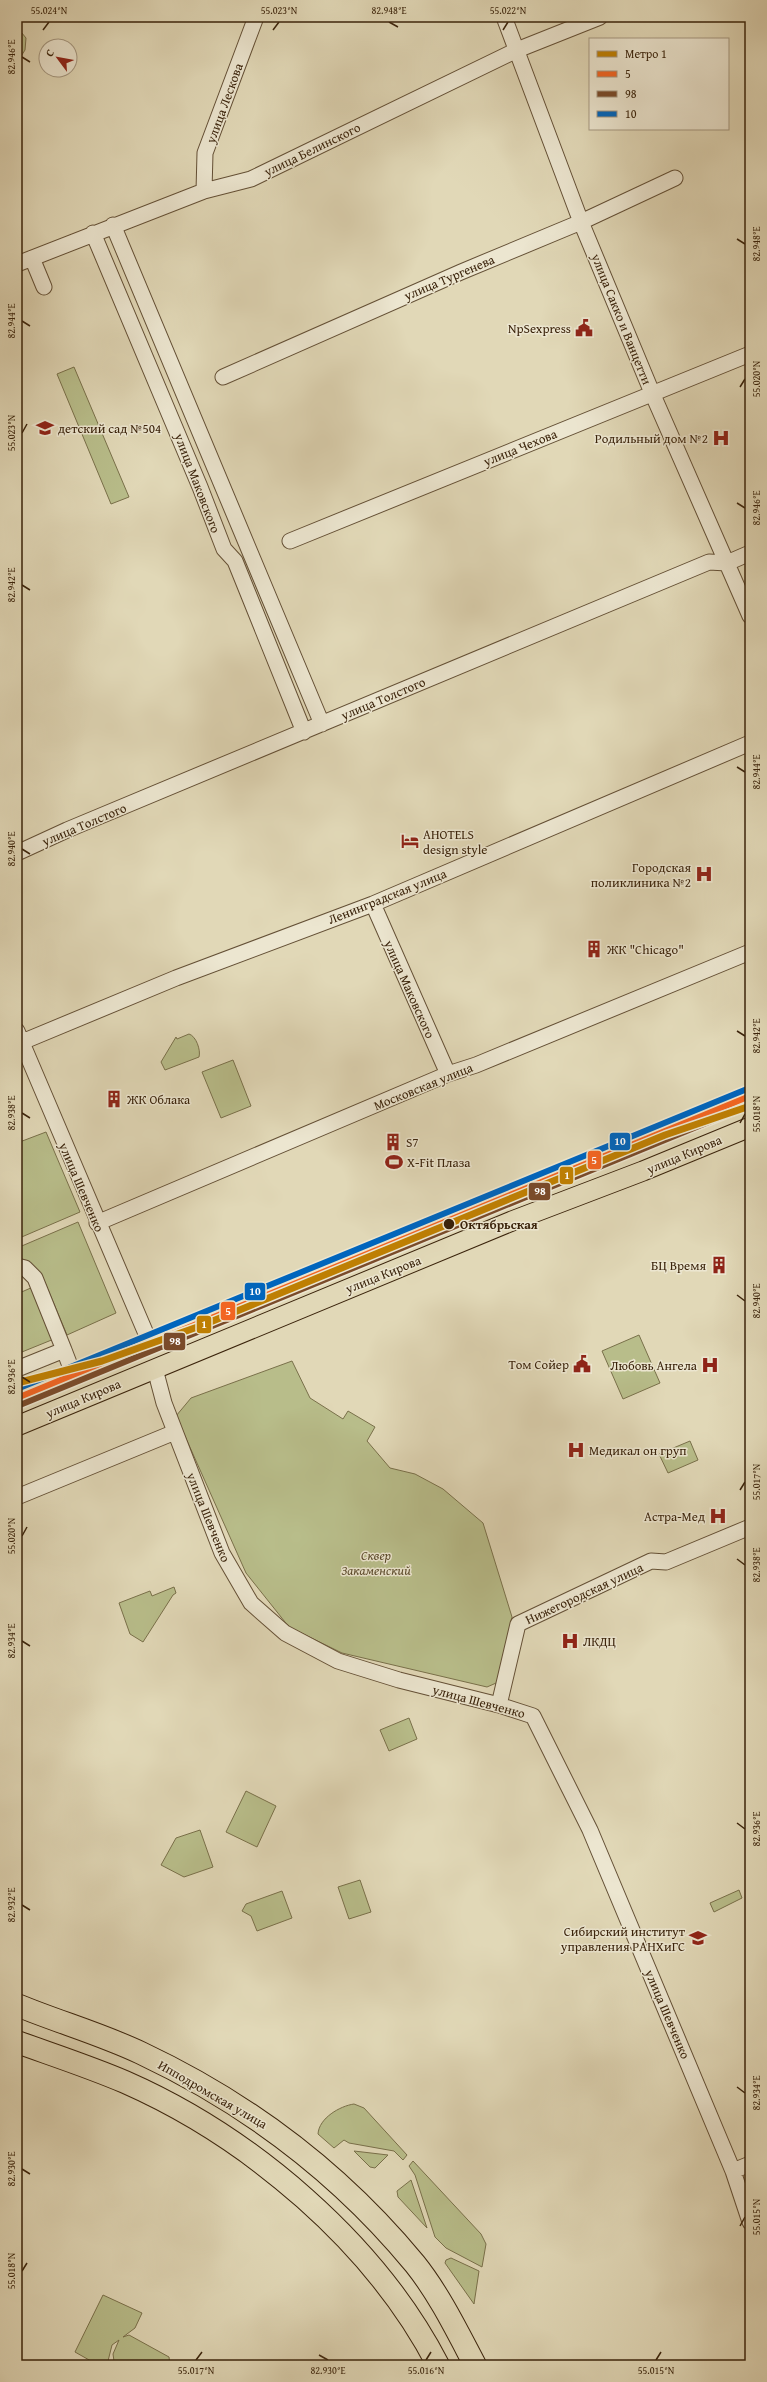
<svg xmlns="http://www.w3.org/2000/svg" width="767" height="2382" font-family="'Gentium Book Plus',serif">
<style>
.green{fill:#b8bd8a;stroke:#79704a}
.lines{fill:none;stroke-linecap:round;stroke-linejoin:round}
.minor-casing{stroke:#645036;stroke-width:17}
.major-casing{stroke:#3a230b;stroke-width:21}
.highway-casing{stroke:#3a230b;stroke-width:24}
.minor{stroke:#ece6d0;stroke-width:15}
.major{stroke:#e1d8b7;stroke-width:19}
.highway{stroke:#e1d8b7;stroke-width:22}
.bus-1-casing{stroke:#ece6d0;stroke-width:9}
.bus-2-casing{stroke:#ece6d0;stroke-width:9}
.bus-3-casing{stroke:#ece6d0;stroke-width:9}
.bus-1{stroke:#f26522;stroke-width:6}
.bus-2{stroke:#7a4b2a;stroke-width:6}
.bus-3{stroke:#0065bd;stroke-width:6}
.metro-1-casing{stroke:#ece6d0;stroke-width:10}
.metro-1{stroke:#be7f03;stroke-width:7}
.ticks{fill:none;stroke:#3a230b;stroke-width:1.5}
.stop-dot{fill:#3a230b;stroke:#ece6d0;stroke-width:1.5}
.labels{text-anchor:middle;stroke-width:3;stroke-linejoin:round;paint-order:stroke}
.street-label{font-size:13px;fill:#3a230b;stroke:#ece6d0}
.poi-label{font-size:13px;fill:#3a230b;stroke:#ece6d0;text-anchor:end}
.stop-label{font-size:13px;font-weight:bold;fill:#3a230b;stroke:#ece6d0;text-anchor:start}
.park-label{font-size:13px;font-style:italic;fill:#5a4a2b;stroke:#ece6d0}
.line-badge{stroke:#ece6d0;stroke-width:1.5}
.badge-label{font-size:11px;text-anchor:middle;font-weight:bold;fill:#fff}
.neatline{fill:none;stroke:#3a230b;stroke-width:1.5}
.ticks-label{font-size:10px;text-anchor:middle;fill:#3a230b}
</style>
<rect width="100%" height="100%" fill="#e1d8b7"/>
<filter id="stains"><feTurbulence type="fractalNoise" baseFrequency=".005" numOctaves="4"/><feColorMatrix values="0 0 0 0 .2 0 0 0 0 .09 0 0 0 0 .02 0 0 0 .5 -.17"/></filter>
<radialGradient id="worn" r=".72"><stop offset=".6" stop-color="#630" stop-opacity="0"/><stop offset="1" stop-color="#630" stop-opacity=".3"/></radialGradient>
<path class="green" d="M17 27 26 38 25 50 18 61Z
M74 367 129 497 111 504 57 374Z
M189 1034C196 1036 201 1050 199 1057L165 1070 161 1062 176 1037 177 1039Z
M233 1060 251 1106 221 1118 202 1072Z
M46 1132 80 1212 17 1239V1143Z
M78 1222 116 1313 67 1335 41 1273 29 1263 17 1260V1248Z
M33 1287 54 1339 17 1354V1294Z
M639 1335 660 1383 623 1399 602 1351Z
M292 1361 310 1398 343 1419 348 1411 375 1427 367 1441 390 1468 415 1474 443 1489 483 1523 512 1617 503 1680 487 1687 342 1653 289 1627 246 1573 176 1416 191 1398Z
M690 1441 698 1460 668 1473 659 1454Z
M174 1587 176 1593 173 1595 143 1642 130 1634 119 1603 150 1591 152 1596Z
M409 1718 417 1739 389 1751 380 1730Z
M246 1791 276 1806 257 1847 226 1832Z
M200 1830 213 1867 184 1877 161 1865 176 1838Z
M360 1880 371 1912 349 1919 338 1887Z
M739 1890 742 1898 714 1912 710 1903Z
M282 1891 292 1918 257 1931 251 1916 242 1911 246 1904Z
M354 2104 364 2108 407 2155 403 2160 394 2151 349 2143 344 2140 334 2148 318 2134C319 2118 340 2106 354 2104Z
M354 2151 388 2155 375 2168 370 2167Z
M413 2161 481 2234 486 2244 482 2267 446 2248 435 2237 415 2175 409 2166Z
M411 2180 427 2228 398 2197 397 2191Z
M451 2258 479 2271 474 2304 445 2263 446 2260Z
M103 2295 142 2313 135 2328 123 2337 129 2335 169 2357 170 2365H121L114 2361 113 2354 119 2340 112 2345 107 2365H98L75 2352Z"/>
<g class="lines">
<g class="minor-casing">
<path id="minor" d="M504 17 581 222 653 395 750 616
M204 191 205 153 256 17
M113 225 322 724
M93 233 200 487 224 549 235 561 304 732
M32 258 44 287
M17 264 204 191 251 179 517 50 600 17
M223 377 461 272 581 222 675 178
M290 541 750 354
M17 853 67 830 709 562 727 563 750 553
M373 904 448 1074
M17 1031 150 1343
M22 1042 176 978 373 904 750 743
M97 1223 448 1074 476 1065 750 952
M17 1266 25 1268 35 1278 64 1350 17 1369
M64 1350 74 1376
M155 1369 164 1403 222 1553 251 1603 285 1633 338 1661 399 1680 499 1705 533 1716 590 1830 733 2171 750 2222
M17 1497 175 1432
M499 1705 518 1624 651 1561 666 1562 750 1527
M733 2171 750 2164"/>
</g>
<g class="major-casing">
<path id="major" d="M17 1398 750 1096
M17 1426 512 1221 643 1171 750 1127"/>
</g>
<g class="highway-casing">
<path id="highway" d="M17 2005C58 2022 101 2034 141 2053 247 2103 340 2173 415 2264 439 2294 457 2331 475 2365
M17 2042C53 2055 90 2067 125 2082 250 2137 375 2243 438 2365"/>
</g>
<use href="#minor" class="minor"/>
<use href="#major" class="major"/>
<use href="#highway" class="highway"/>
<g class="bus-1-casing">
<path id="bus-1" d="M17 1398 750 1096"/>
</g>
<g class="bus-2-casing">
<path id="bus-2" d="M20 1405 750 1105"/>
</g>
<g class="bus-3-casing">
<path id="bus-3" d="M17 1389 747 1089"/>
</g>
<use href="#bus-1" class="bus-1"/>
<use href="#bus-2" class="bus-2"/>
<use href="#bus-3" class="bus-3"/>
<g class="metro-1-casing">
<path id="metro-1" d="M17 1383 102 1361 203 1325 665 1135 750 1106"/>
</g>
<use href="#metro-1" class="metro-1"/>
</g>
<path class="ticks" d="M389 22 398 27M43 30 49 22M273 30 279 22M503 30 508 22M22 57 30 62M737 239 745 244M22 321 30 326M740 387 745 379M22 433 27 424M737 503 745 508M22 585 30 590M737 767 745 772M22 849 30 854M737 1031 745 1036M22 1113 30 1118M740 1123 745 1114M737 1295 745 1301M22 1377 30 1382M740 1490 745 1482M22 1536 27 1527M737 1559 745 1565M22 1641 30 1646M737 1823 745 1829M22 1905 30 1910M737 2087 745 2093M22 2169 30 2174M740 2226 745 2217M22 2271 27 2263M319 2355 328 2360M196 2360 202 2352M426 2360 431 2352M656 2360 661 2352"/>
<defs>
<g id="civic-bare" transform="scale(1.38)"><path d="M-.6-6.5H3V-4.5H.6V-3L4-1V1h2V6H-6V1h2V-1L-.6-3ZM-1.2 2.5V6h2.4V2.5Z" fill="#8f2418" stroke="#ece6d0" stroke-width="2.5" paint-order="stroke"/></g>
<g id="school-bare" transform="scale(1.38)"><path d="M0-5L7-2L0 1L-7-2ZM-4 1L0 2.5L4 1V4Q0 6-4 4Z" fill="#8f2418" stroke="#ece6d0" stroke-width="2.5" paint-order="stroke"/></g>
<g id="hospital-bare" transform="scale(1.38)"><path d="M-5-5h3v3.5h4V-5h3V5h-3V1.5h-4V5h-3Z" fill="#8f2418" stroke="#ece6d0" stroke-width="2.5" paint-order="stroke"/></g>
<g id="hotel-bare" transform="scale(1.38)"><path d="M-6-4.5h1.5V1H6V5H4.5V3h-9V5H-6ZM-4 0a1.8 1.8 0 1 1 3.6 0ZM.5 0V-2.5h3Q6-2.5 6 0Z" fill="#8f2418" stroke="#ece6d0" stroke-width="2.5" paint-order="stroke"/></g>
<g id="building-bare" transform="scale(1.38)"><path d="M-4-6H4V6H1V3H-1V6H-4ZM-2.5-4.3h1.7v1.8h-1.7ZM.8-4.3h1.7v1.8H.8ZM-2.5-1h1.7V.8h-1.7ZM.8-1h1.7V.8H.8Z" fill="#8f2418" stroke="#ece6d0" stroke-width="2.5" paint-order="stroke"/></g>
<g id="stadium-bare" transform="scale(1.38)"><path d="M0-5a6.5 5 0 1 0 0 10a6.5 5 0 1 0 0-10ZM-3.5-1.8h7v3.6h-7Z" fill="#8f2418" stroke="#ece6d0" stroke-width="2.5" paint-order="stroke"/></g>
<g id="university-bare" transform="scale(1.38)"><path d="M0-5L7-2L0 1L-7-2ZM-4 1L0 2.5L4 1V4Q0 6-4 4Z" fill="#8f2418" stroke="#ece6d0" stroke-width="2.5" paint-order="stroke"/></g>
</defs>
<g fill-rule="evenodd">
<use href="#civic-bare" x="584" y="328"/>
<use href="#school-bare" x="45" y="428"/>
<use href="#hospital-bare" x="721" y="438"/>
<use href="#hotel-bare" x="410" y="841"/>
<use href="#hospital-bare" x="704" y="874"/>
<use href="#building-bare" x="594" y="949"/>
<use href="#building-bare" x="114" y="1099"/>
<use href="#building-bare" x="393" y="1142"/>
<use href="#stadium-bare" x="394" y="1162"/>
<use href="#building-bare" x="719" y="1265"/>
<use href="#civic-bare" x="582" y="1364"/>
<use href="#hospital-bare" x="710" y="1365"/>
<use href="#hospital-bare" x="576" y="1450"/>
<use href="#hospital-bare" x="718" y="1516"/>
<use href="#hospital-bare" x="570" y="1641"/>
<use href="#university-bare" x="698" y="1938"/>
</g>
<circle class="stop-dot" cx="449" cy="1224" r="6"/>
<g class="labels">
<g class="street-label">
<text transform="translate(224 103) rotate(-70)" y="5">улица Лескова</text>
<text transform="translate(312 149) rotate(-26)" y="5">улица Белинского</text>
<text transform="translate(449 277) rotate(-23)" y="5">улица Тургенева</text>
<text transform="translate(622 319) rotate(68)" y="5">улица Сакко и Ванцетти</text>
<text transform="translate(520 447) rotate(-22)" y="5">улица Чехова</text>
<text transform="translate(198 483) rotate(69)" y="5">улица Маковского</text>
<text transform="translate(383 698) rotate(-23)" y="5">улица Толстого</text>
<text transform="translate(84 824) rotate(-23)" y="5">улица Толстого</text>
<text transform="translate(387 896) rotate(-22)" y="5">Ленинградская улица</text>
<text transform="translate(410 989) rotate(66)" y="5">улица Маковского</text>
<text transform="translate(423 1086) rotate(-22)" y="5">Московская улица</text>
<text transform="translate(684 1154) rotate(-23)" y="5">улица Кирова</text>
<text transform="translate(82 1187) rotate(67)" y="5">улица Шевченко</text>
<text transform="translate(383 1274) rotate(-22)" y="5">улица Кирова</text>
<text transform="translate(83 1398) rotate(-23)" y="5">улица Кирова</text>
<text transform="translate(209 1517) rotate(68)" y="5">улица Шевченко</text>
<text transform="translate(584 1593) rotate(-25)" y="5">Нижегородская улица</text>
<text transform="translate(479 1701) rotate(15)" y="5">улица Шевченко</text>
<text transform="translate(668 2014) rotate(67)" y="5">улица Шевченко</text>
<text transform="translate(213 2094) rotate(30)" y="5">Ипподромская улица</text>
</g>
<g class="poi-label">
<text x="571" y="333">NpSexpress</text>
<text x="58" y="433" text-anchor="start">детский сад №504</text>
<text x="708" y="443">Родильный дом №2</text>
<text x="423" y="839" text-anchor="start">AHOTELS<tspan x="423" dy="15">design style</tspan></text>
<text x="691" y="872">Городская<tspan x="691" dy="15">поликлиника №2</tspan></text>
<text x="607" y="954" text-anchor="start">ЖК "Chicago"</text>
<text x="127" y="1104" text-anchor="start">ЖК Облака</text>
<text x="406" y="1147" text-anchor="start">S7</text>
<text x="407" y="1167" text-anchor="start">X-Fit Плаза</text>
<text x="706" y="1270">БЦ Время</text>
<text x="569" y="1369">Том Сойер</text>
<text x="697" y="1370">Любовь Ангела</text>
<text x="589" y="1455" text-anchor="start">Медикал он груп</text>
<text x="705" y="1521">Астра-Мед</text>
<text x="583" y="1646" text-anchor="start">ЛКДЦ</text>
<text x="685" y="1936">Сибирский институт<tspan x="685" dy="15">управления РАНХиГС</tspan></text>
</g>
<g class="stop-label">
<text x="460" y="1229">Октябрьская</text>
</g>
<g class="park-label">
<text x="376" y="1560">Сквер<tspan x="376" dy="15">Закаменский</tspan></text>
</g>
</g>
<g class="line-badge">
<rect x="609" y="1132" width="22" height="19" rx="4" fill="#0065bd"/>
<rect x="587" y="1150" width="15" height="20" rx="4" fill="#f26522"/>
<rect x="559" y="1166" width="15" height="19" rx="4" fill="#be7f03"/>
<rect x="528" y="1182" width="23" height="19" rx="4" fill="#7a4b2a"/>
<rect x="244" y="1282" width="22" height="19" rx="4" fill="#0065bd"/>
<rect x="220" y="1301" width="16" height="20" rx="4" fill="#f26522"/>
<rect x="196" y="1315" width="16" height="19" rx="4" fill="#be7f03"/>
<rect x="163" y="1332" width="23" height="19" rx="4" fill="#7a4b2a"/>
</g>
<g class="badge-label">
<text x="620" y="1145">10</text>
<text x="594" y="1164">5</text>
<text x="567" y="1179">1</text>
<text x="540" y="1195">98</text>
<text x="255" y="1295">10</text>
<text x="228" y="1315">5</text>
<text x="204" y="1328">1</text>
<text x="175" y="1345">98</text>
</g>
<rect width="767" height="2382" fill="none" stroke="#e1d8b7" stroke-width="44"/>
<rect x="589" y="38" width="140" height="92" fill="#ece6d0" stroke="#a59881"/>
<rect x="597" y="51" width="20" height="6" fill="#be7f03" stroke="#a59881"/>
<text x="625" y="58" font-size="12" fill="#3a230b">Метро 1</text>
<rect x="597" y="71" width="20" height="6" fill="#f26522" stroke="#a59881"/>
<text x="625" y="78" font-size="12" fill="#3a230b">5</text>
<rect x="597" y="91" width="20" height="6" fill="#7a4b2a" stroke="#a59881"/>
<text x="625" y="98" font-size="12" fill="#3a230b">98</text>
<rect x="597" y="111" width="20" height="6" fill="#0065bd" stroke="#a59881"/>
<text x="625" y="118" font-size="12" fill="#3a230b">10</text>
<g transform="translate(58 58) rotate(302)"><circle r="19" fill="#ece6d0" stroke="#a59881"/>
<path d="M0-3L7 15L0 10L-7 15Z" fill="#8f2418"/>
<text y="-6" font-size="11" font-weight="bold" text-anchor="middle" fill="#3a230b">С</text>
</g>
<rect x="22" y="22" width="723" height="2338" class="neatline"/>
<g class="ticks-label">
<text x="49" y="14">55.024°N</text>
<text x="279" y="14">55.023°N</text>
<text x="389" y="14">82.948°E</text>
<text x="508" y="14">55.022°N</text>
<text transform="translate(11 57) rotate(-90)" y="4">82.946°E</text>
<text transform="translate(756 244) rotate(-90)" y="4">82.948°E</text>
<text transform="translate(11 321) rotate(-90)" y="4">82.944°E</text>
<text transform="translate(756 379) rotate(-90)" y="4">55.020°N</text>
<text transform="translate(11 433) rotate(-90)" y="4">55.023°N</text>
<text transform="translate(756 508) rotate(-90)" y="4">82.946°E</text>
<text transform="translate(11 585) rotate(-90)" y="4">82.942°E</text>
<text transform="translate(756 772) rotate(-90)" y="4">82.944°E</text>
<text transform="translate(11 849) rotate(-90)" y="4">82.940°E</text>
<text transform="translate(756 1036) rotate(-90)" y="4">82.942°E</text>
<text transform="translate(11 1113) rotate(-90)" y="4">82.938°E</text>
<text transform="translate(756 1114) rotate(-90)" y="4">55.018°N</text>
<text transform="translate(756 1301) rotate(-90)" y="4">82.940°E</text>
<text transform="translate(11 1377) rotate(-90)" y="4">82.936°E</text>
<text transform="translate(756 1482) rotate(-90)" y="4">55.017°N</text>
<text transform="translate(11 1536) rotate(-90)" y="4">55.020°N</text>
<text transform="translate(756 1565) rotate(-90)" y="4">82.938°E</text>
<text transform="translate(11 1641) rotate(-90)" y="4">82.934°E</text>
<text transform="translate(756 1829) rotate(-90)" y="4">82.936°E</text>
<text transform="translate(11 1905) rotate(-90)" y="4">82.932°E</text>
<text transform="translate(756 2093) rotate(-90)" y="4">82.934°E</text>
<text transform="translate(11 2169) rotate(-90)" y="4">82.930°E</text>
<text transform="translate(756 2217) rotate(-90)" y="4">55.015°N</text>
<text transform="translate(11 2271) rotate(-90)" y="4">55.018°N</text>
<text x="196" y="2374">55.017°N</text>
<text x="328" y="2374">82.930°E</text>
<text x="426" y="2374">55.016°N</text>
<text x="656" y="2374">55.015°N</text>
</g>
<rect width="100%" height="100%" filter="url(#stains)"/>
<rect width="100%" height="100%" fill="url(#worn)"/>
</svg>
